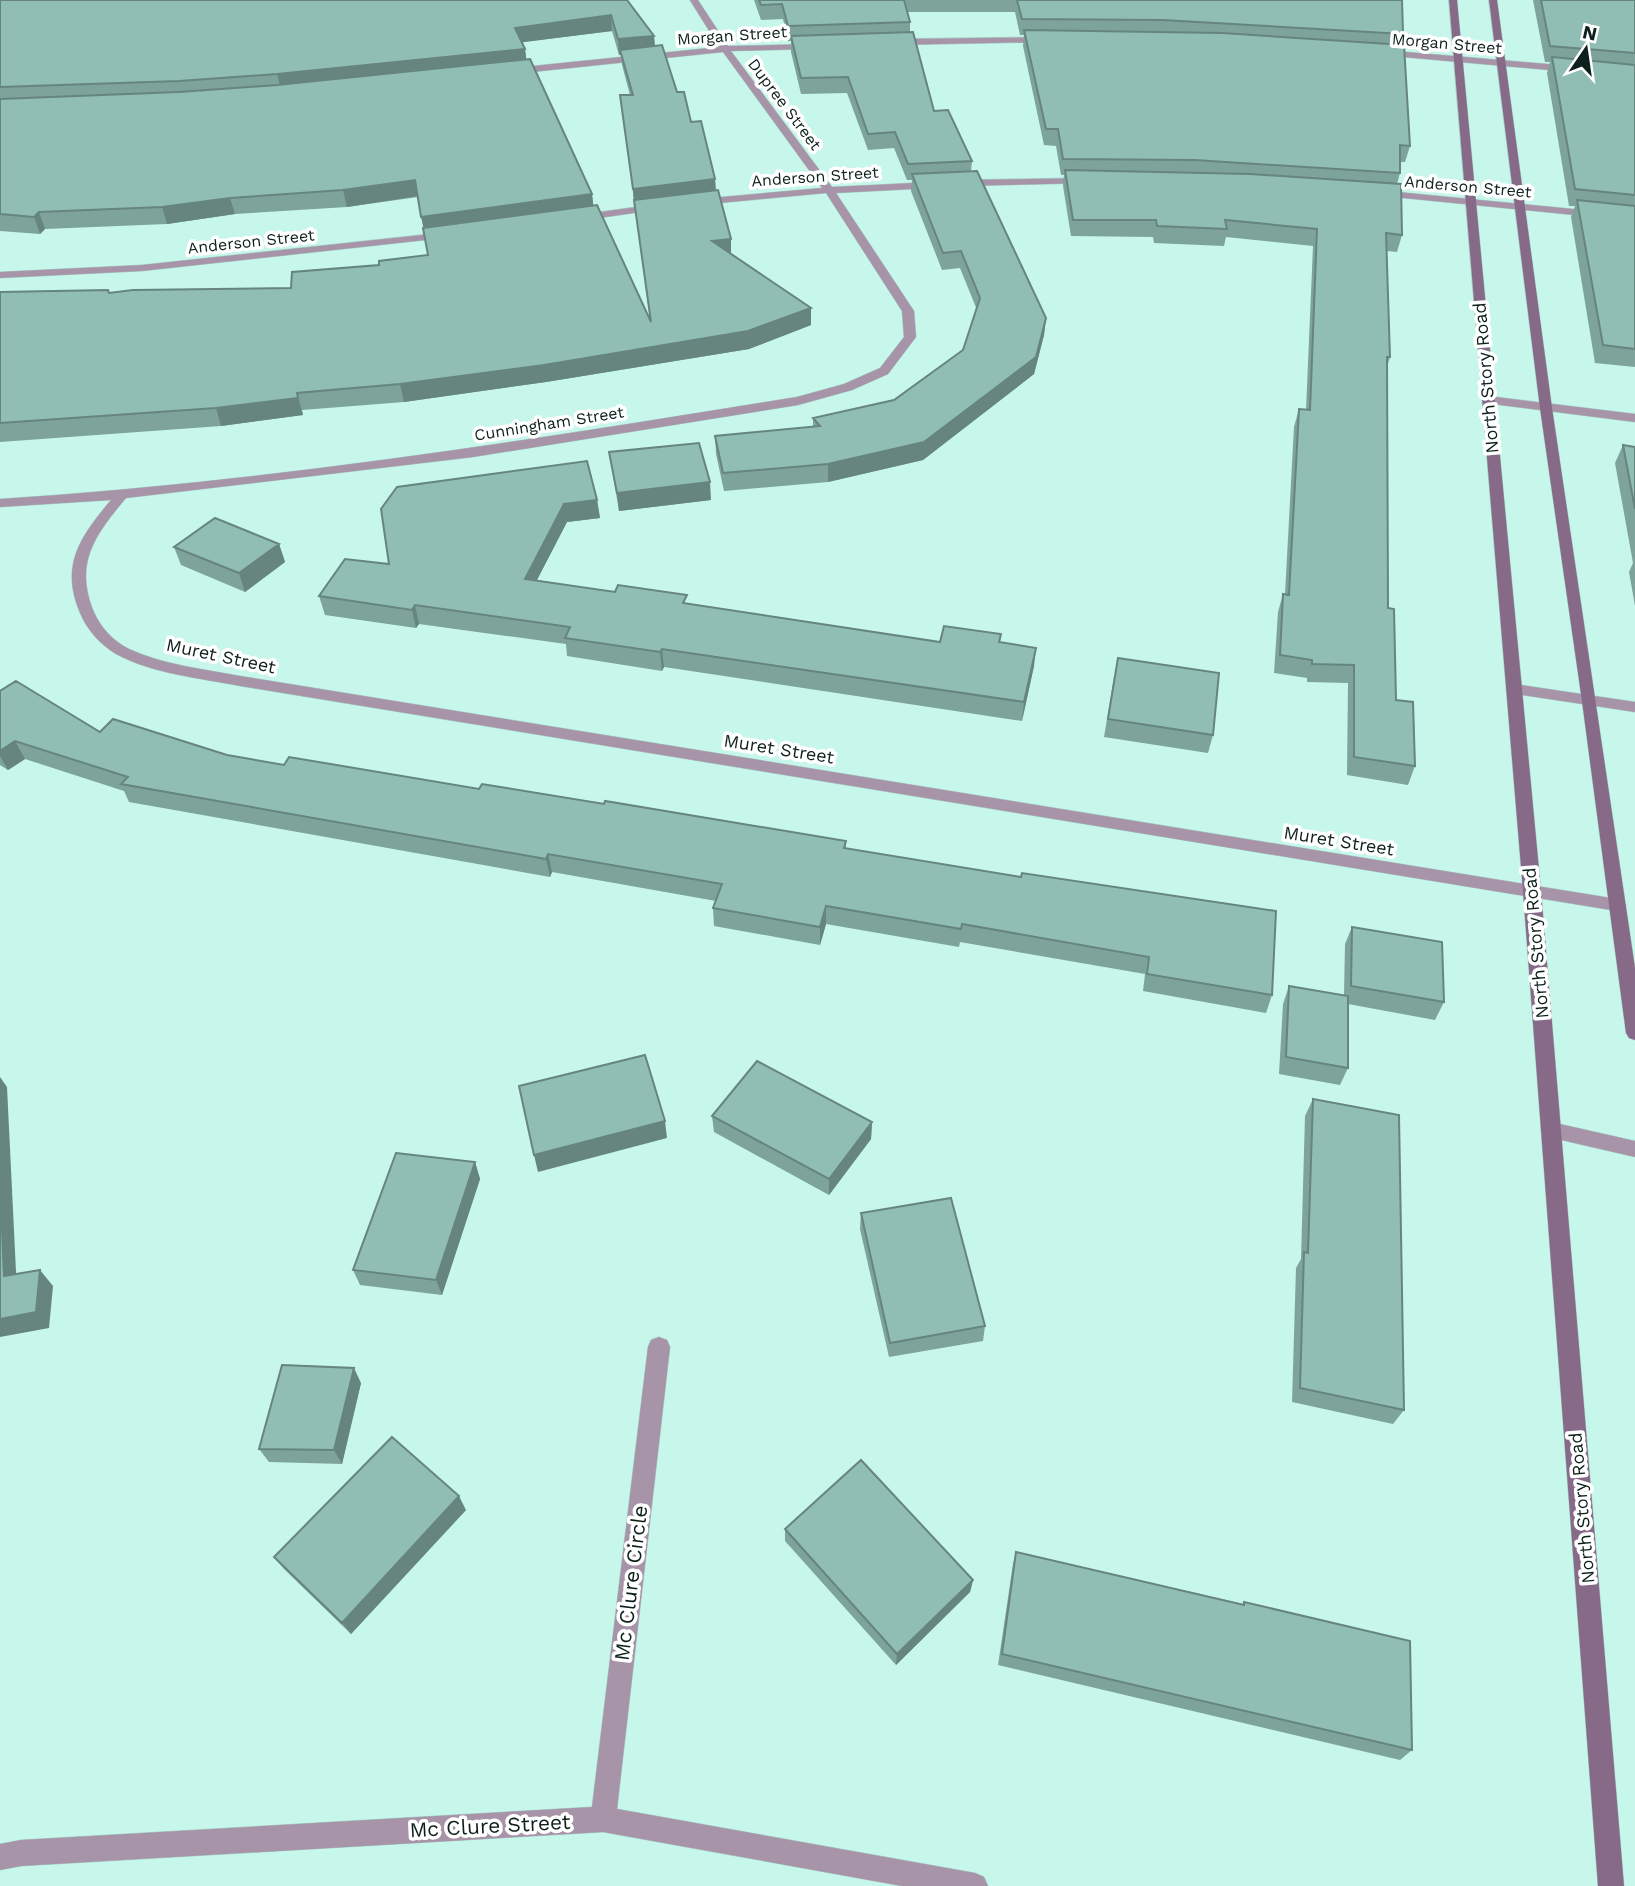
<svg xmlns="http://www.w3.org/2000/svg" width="1635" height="1886" font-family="'Work Sans',sans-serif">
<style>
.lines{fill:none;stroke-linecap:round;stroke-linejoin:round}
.street-casing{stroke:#a6cfc6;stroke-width:1}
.secondary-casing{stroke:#a6cfc6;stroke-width:1}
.street{fill:#a794a8;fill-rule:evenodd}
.secondary{fill:#866a88;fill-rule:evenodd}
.wall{fill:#7da39b;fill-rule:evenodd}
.shaded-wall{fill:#66857e}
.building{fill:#91beb4;stroke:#66857e;stroke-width:2}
.labels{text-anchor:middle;stroke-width:7;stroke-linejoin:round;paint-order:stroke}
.far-street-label{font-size:16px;fill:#0e201c;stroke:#fff}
.street-label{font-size:18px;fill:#0e201c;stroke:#fff}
.near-street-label{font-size:21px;fill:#0e201c;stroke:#fff}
</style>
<rect width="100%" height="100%" fill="#c7f6eb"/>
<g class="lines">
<g class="street-casing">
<path id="street" d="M690 0H698L728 46 816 44 817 46 813 49 731 51 832 187 933 182 938 185 933 188 836 193 914 311 916 337 888 374 852 390 798 405 473 457 126 498C96 534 74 562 93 610 100 627 113 641 129 649 164 665 203 669 240 676L1617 899 1623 900 1626 905 1623 910 1617 911 240 686C200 678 153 674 116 654 101 645 88 631 81 615 59 566 80 537 111 500L0 507V499C268 482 532 440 797 397L844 384 880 368 904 337 902 311 826 193 699 205 694 202 699 199 822 188 723 52 513 74 508 71 513 68 719 47Z
M1047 37 1050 38V42L893 45 889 42 893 39Z
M1383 50 1571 66 1576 69 1571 72 1380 55V51Z
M1087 178 1092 181 1091 183 961 186 956 183 961 180Z
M1377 190 1635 215V221L1373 195 1372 193Z
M658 204 662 205V209L578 221 573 218 578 215Z
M449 232 454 235 453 237 142 271 0 278V272L142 265Z
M1488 396 1635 414V422L1484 403V397Z
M1514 684 1635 702V712L1509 693 1506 689Z
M1551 1122 1635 1141V1157L1544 1136 1541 1130 1544 1124Z
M659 1337 667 1340 670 1347 617 1809 975 1873 984 1877 988 1886H902L603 1832 21 1866 0 1870V1844L21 1840 592 1807 648 1347 651 1340Z"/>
</g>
<g class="secondary-casing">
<path id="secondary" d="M1449 0H1457L1541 891 1624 1886H1598L1523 891Z
M1489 0H1497L1552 408 1635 968V1040L1629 1038 1626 1033 1582 701 1540 408Z"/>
</g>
<use href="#street" class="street"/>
<use href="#secondary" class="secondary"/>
</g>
<path class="wall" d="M0 0H627L654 36 655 46 691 122 715 179 716 190 731 239V254L811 308V325L749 349 546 382 404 402 302 410 303 415 221 426 0 442V292L109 293 291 288 379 265 428 255 418 197 347 207 235 214 167 224 45 229 40 234 0 231ZM612 31 619 55 621 54 622 65 630 95H620L650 320 593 205 592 194 526 59 525 49 522 42Z
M754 0H1402L1403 34 1401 44 1410 146 1405 162H1400V173L1397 184 1402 235 1397 252 1387 251 1390 357 1387 367 1388 608 1396 700 1415 766 1408 785 1347 775 1348 683 1307 682V678L1274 673 1278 612 1283 594H1285L1294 427 1299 409 1306 410 1313 246 1226 237 1224 246 1154 243 1153 237 1071 236 1063 186 1064 175H1061L1056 146 1044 145 1023 46 1024 35H1020L1015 12H908L910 22V32L934 111 972 161 971 172 1046 318 1044 335 1034 374 923 460 828 482 724 491 716 454 715 436 813 427V418L894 400 963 350 977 310 960 268 942 270 911 191 912 180H907L894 148 868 150 847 93 801 94 791 52V41H788L783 19 761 20Z
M1533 0H1635V367L1595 363 1571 217 1575 206H1569L1547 73 1550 62H1545Z
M1623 445 1635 447V606L1629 572 1633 563 1615 463Z
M609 452 711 500 619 511 612 470Z
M597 500 600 518 567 522 537 580 940 642 1001 634 1000 642 1034 666 1022 721 664 667 662 671 567 656 566 644 419 624 416 628 325 615 319 596 389 564Z
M279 544 285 562 245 592 181 565 174 547Z
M1114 677 1213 735 1208 753 1104 737Z
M0 691 100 732 227 755 284 765 604 804 846 841V848L1272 995 1266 1013 1143 991 1145 974 960 942 959 947 826 924 820 945 714 926 713 908 716 901 552 872 550 877 129 802 124 791 25 759 8 770 0 765Z
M1352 927 1444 1002 1435 1020 1348 1004V1068L1340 1085 1279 1074 1283 1004 1289 986 1344 996 1345 944Z
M1313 1099 1404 1410 1393 1424 1292 1402 1296 1268 1301 1259 1305 1116Z
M712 1116 872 1122 871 1139 829 1195 714 1132Z
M475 1162 480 1179 442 1295 360 1285 353 1270Z
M861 1213 985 1326 983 1341 889 1357 860 1229Z
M361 1383 342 1464 269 1462 259 1449Z
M466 1510 351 1634 284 1569 274 1557Z
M785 1529 973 1580 970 1592 896 1665 785 1541Z
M1016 1552 1243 1604 1244 1602 1412 1750 1400 1760 998 1665 1013 1564Z"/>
<path class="shaded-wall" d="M611 15 612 31 517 43 515 28Z
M654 36 655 51 620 50 621 54 619 55 618 39Z
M525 49 527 64 281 89 277 74Z
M715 179 716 195 634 205 633 189Z
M415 180 418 196 347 207 343 190Z
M592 194 594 211 425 233 421 217Z
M230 198 235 214 167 224 162 207Z
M39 212 45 229 40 234 34 217Z
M731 239V256L712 241Z
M811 308V325L749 349 546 382 404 402 400 384Z
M1046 318 1044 335 1034 374 923 460 828 482V464Z
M297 393 303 415 221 426 216 408Z
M710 482 711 500 619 511 617 493Z
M597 500 600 518 567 522 528 597 525 579 564 504Z
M279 544 285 562 245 592 239 573Z
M415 605 419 624 416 628 412 610Z
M1036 648 1034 666 1022 721 1024 702Z
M662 649 664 667 662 671 660 652Z
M15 741 25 759 8 770 0 756V751Z
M548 854 552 872 550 877 546 859Z
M826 906V924L820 945V927Z
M0 1077 7 1087 17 1292 4 1276 0 1183Z
M665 1121 667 1138 538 1172 534 1155Z
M872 1122 871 1139 829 1195V1179Z
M475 1162 480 1179 442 1295 436 1280Z
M40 1270 53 1286 49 1328 0 1337V1319Z
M354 1368 361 1383 342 1464 334 1450Z
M459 1496 466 1510 351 1634 342 1623Z
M973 1580 970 1592 896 1665 897 1654Z"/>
<path class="building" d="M0 0H627L654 36 618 39 611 15 515 28 525 49 277 74 179 81 0 87Z
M759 0H904L910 22 788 26 782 4 761 5Z
M1017 0H1402L1403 34 1163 20 1022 19Z
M1541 0H1635V53L1550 46Z
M1024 30 1222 33 1404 45 1410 146 1400 145V173L1195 160 1063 159 1058 129H1046Z
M913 32 934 111 948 110 972 161 908 164 895 132 868 134 848 77 801 78 791 36Z
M662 45 677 92H684L691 122 701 121 715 179 633 189 620 95H633L620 50Z
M1552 57 1635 65V195L1575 189Z
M530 59 592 194 421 217 415 180 343 190 230 198 162 207 39 212 34 217 0 214V99L179 92 277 85Z
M1065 170 1250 174 1401 184 1402 235 1386 233 1390 357H1387L1388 608 1394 609 1396 700 1413 702 1415 766 1354 757V665L1312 664V660L1280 655 1283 594 1289 595 1299 409 1310 410 1317 229 1225 220 1227 229 1157 226 1156 220H1073Z
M977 171 1046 318 1036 357 924 442 828 464 723 473 715 436 820 426 813 418 894 400 963 350 980 298 961 251 943 253 912 174Z
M718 190 731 239 712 241 811 308 748 331 544 365 400 384 297 393 298 398 216 408 0 423V292L108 290 109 293 133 290 291 288 292 272 379 265V261L428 255 423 228 597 205 651 322 634 200Z
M1577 200 1635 206V349L1603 345Z
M699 443 710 482 617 493 609 452Z
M1623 445 1635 447V509Z
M587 461 597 500 564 504 525 579 615 592 618 585 687 595 683 603 940 642 944 626 1001 634 999 642 1036 648 1024 702 662 649 660 652 565 638 570 627 415 605 412 610 319 596 345 559 389 564 381 509 397 487Z
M215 518 279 544 239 573 174 547Z
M1118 658 1219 673 1213 735 1108 719Z
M16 681 100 732 113 719 227 755 284 765 289 757 479 789 482 784 604 804 605 801 846 841 844 848 1021 877 1022 873 1276 911 1272 995 1147 974 1149 957 962 924 961 929 826 906 820 927 713 908 722 884 548 854 546 859 121 784 128 777 15 741 0 751V691Z
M1352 927 1442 942 1444 1002 1351 986Z
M1289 986 1348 996V1068L1286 1057Z
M645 1055 665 1121 534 1155 519 1086Z
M757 1061 872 1122 829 1179 712 1116Z
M1313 1099 1399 1115 1404 1410 1300 1388 1304 1252 1308 1253Z
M396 1153 475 1162 436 1280 353 1270Z
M0 1183 4 1276 40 1270 36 1312 0 1319Z
M951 1198 985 1326 890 1343 861 1213Z
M282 1365 354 1368 334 1450 259 1449Z
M392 1437 459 1496 342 1623 274 1557Z
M861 1460 973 1580 897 1654 785 1529Z
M1016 1552 1244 1605V1602L1410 1641 1412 1750 1002 1654Z"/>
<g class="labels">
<g class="far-street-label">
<text transform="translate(732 35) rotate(-4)" y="6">Morgan Street</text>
<text transform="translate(1447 43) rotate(5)" y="6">Morgan Street</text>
<text transform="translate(785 104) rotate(53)" y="6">Dupree Street</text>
<text transform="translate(815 176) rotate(-4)" y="6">Anderson Street</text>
<text transform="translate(1468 186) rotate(5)" y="6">Anderson Street</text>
<text transform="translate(251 241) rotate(-6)" y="6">Anderson Street</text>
<text transform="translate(549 423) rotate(-9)" y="6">Cunningham Street</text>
</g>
<g class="street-label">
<text transform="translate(1486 378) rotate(-95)" y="6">North Story Road</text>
<text transform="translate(221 656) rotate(12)" y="6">Muret Street</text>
<text transform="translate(779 749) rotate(9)" y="6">Muret Street</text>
<text transform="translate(1339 841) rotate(9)" y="6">Muret Street</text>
<text transform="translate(1536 943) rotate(-95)" y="6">North Story Road</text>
<text transform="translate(1582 1508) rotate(-95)" y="6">North Story Road</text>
</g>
<g class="near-street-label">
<text transform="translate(631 1583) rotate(-83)" y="7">Mc Clure Circle</text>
<text transform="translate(490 1826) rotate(-3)" y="7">Mc Clure Street</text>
</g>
</g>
<g transform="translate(1586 49) rotate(13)" stroke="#ffffff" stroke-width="5" paint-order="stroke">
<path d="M0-5L12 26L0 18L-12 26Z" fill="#0e201c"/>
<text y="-10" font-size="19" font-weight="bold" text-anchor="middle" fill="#0e201c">N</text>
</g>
</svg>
